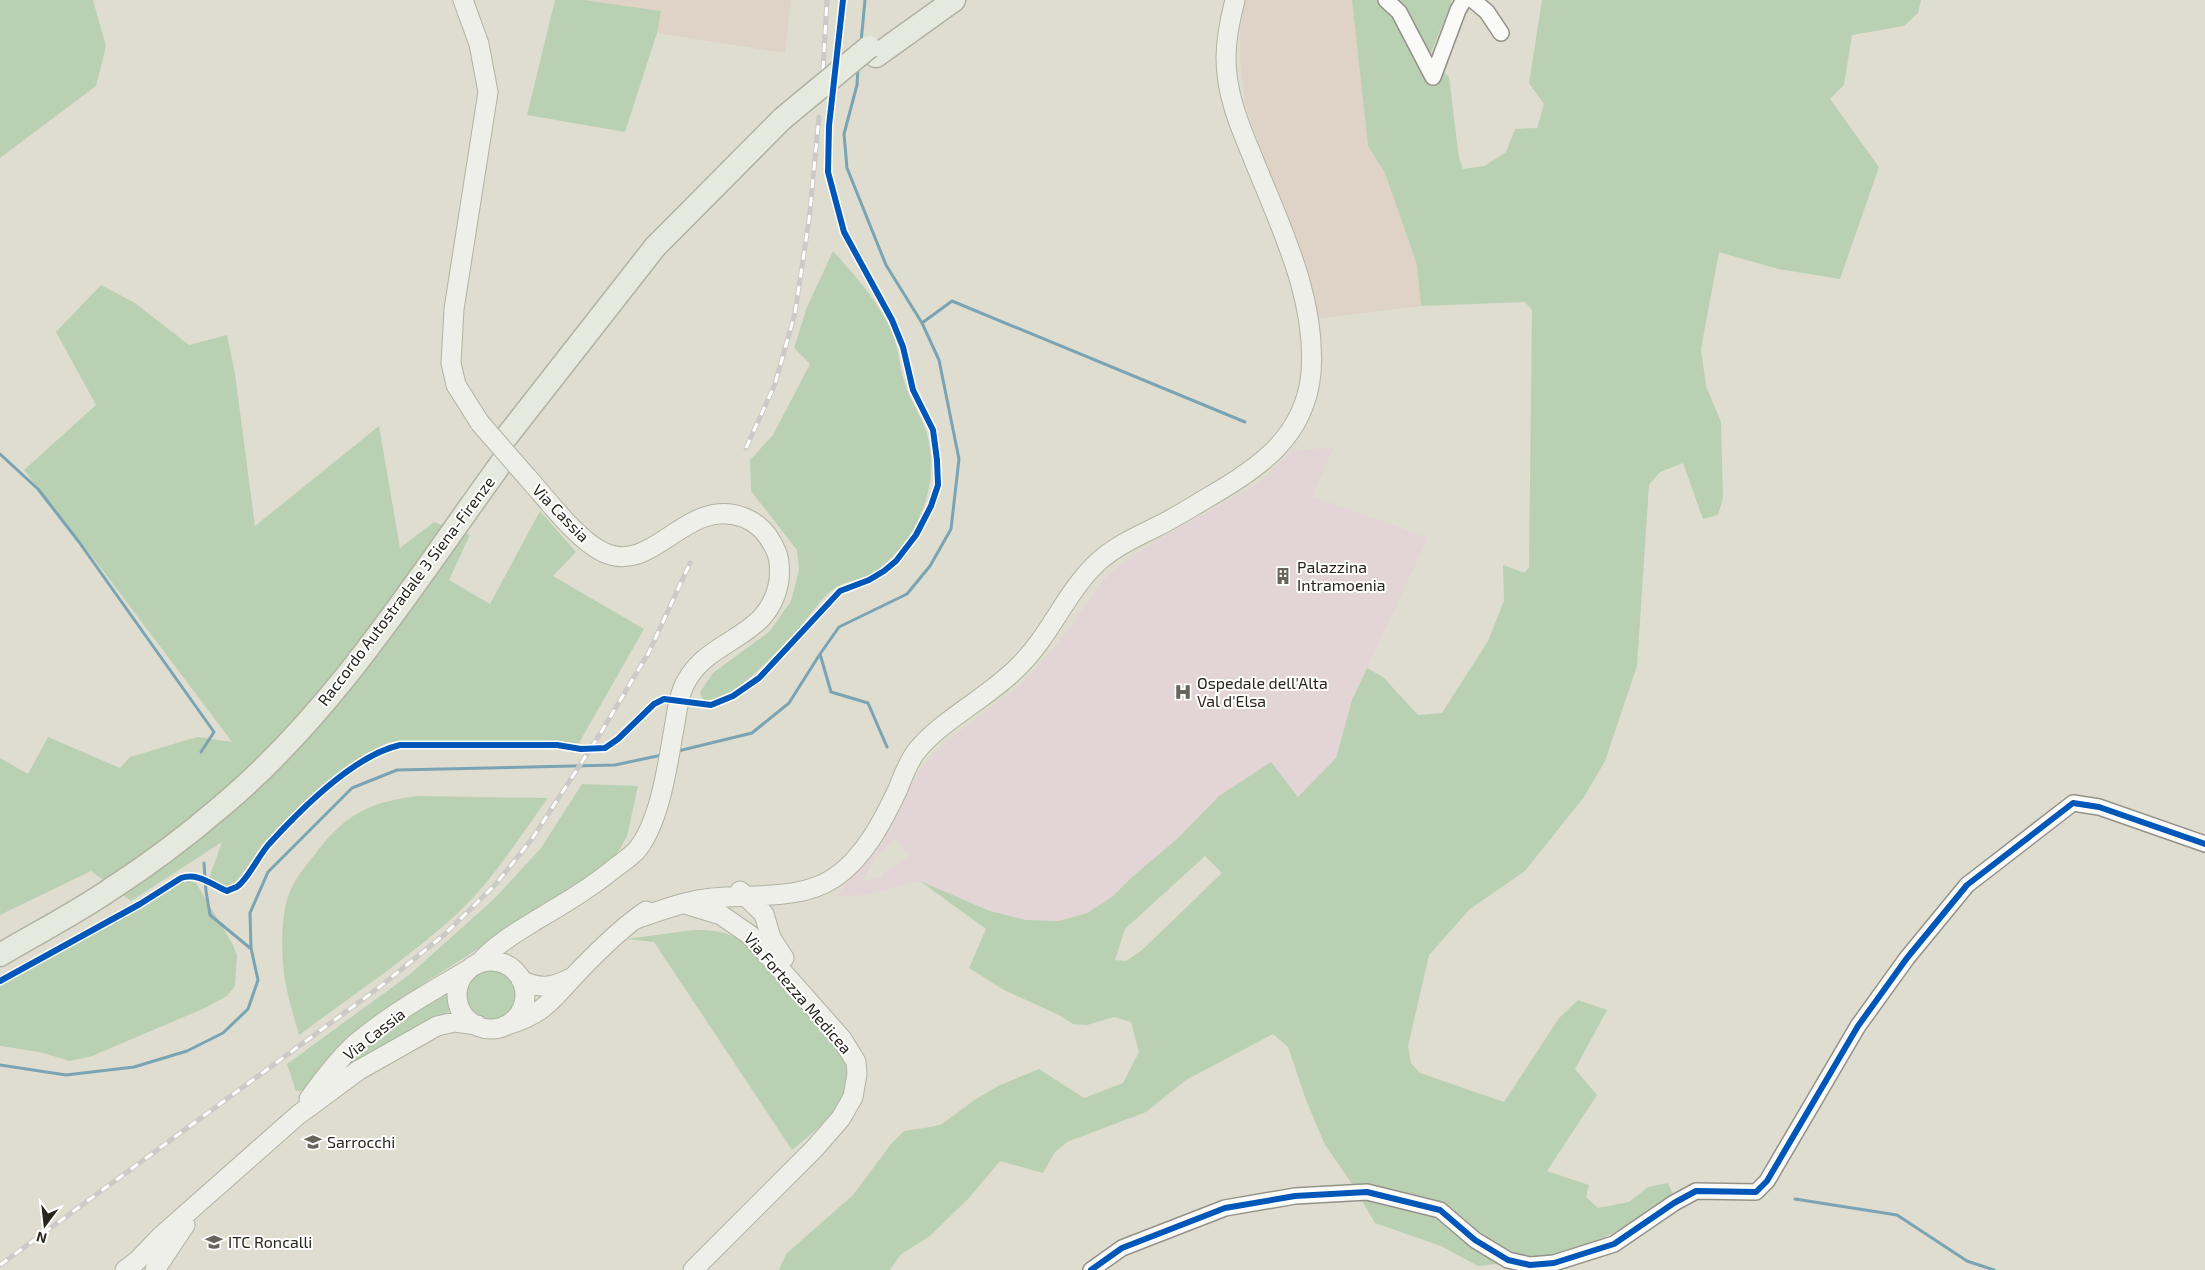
<svg xmlns="http://www.w3.org/2000/svg" width="2205" height="1270" font-family="'Exo 2',sans-serif">
<style>
.industrial{fill:#dfd2c7}
.medical{fill:#e3d5d5;fill-rule:evenodd}
.green{fill:#bad0b3;fill-rule:evenodd}
.lines{fill:none;stroke-linecap:round;stroke-linejoin:round}
.stream{stroke:#7aa4b3;stroke-width:3}
.minor-casing{stroke:#949288;stroke-width:18}
.major-casing{stroke:#b0b3a2;stroke-width:21}
.highway-casing{stroke:#b0b3a2;stroke-width:25}
.minor{stroke:#fafaf8;stroke-width:15}
.major{stroke:#edefe8;stroke-width:19}
.highway{stroke:#e6e9dd;stroke-width:22}
.rail-casing{stroke:#cbcac6;stroke-width:5}
.rail{stroke:#fff;stroke-width:3;stroke-dasharray:9;stroke-linecap:butt}
.major-bridge-casing{stroke:#b0b3a2;stroke-width:21;stroke-linecap:butt}
.highway-bridge-casing{stroke:#b0b3a2;stroke-width:25;stroke-linecap:butt}
.major-bridge{stroke:#edefe8;stroke-width:19}
.highway-bridge{stroke:#e6e9dd;stroke-width:22}
.cycleway-casing{stroke:#fff;stroke-width:9}
.cycleway{stroke:#0057b8;stroke-width:6}
.labels{text-anchor:middle;stroke-width:4;stroke-linejoin:round;paint-order:stroke}
.street-label{font-size:16px;fill:#27251c;stroke:#fff}
.poi-label{font-size:16px;fill:#27251c;stroke:#fff;text-anchor:start}
</style>
<rect width="100%" height="100%" fill="#dfddcf"/>
<path class="industrial" d="M584 0H791L785 53 657 33 660 11Z
M1245 0H1352L1368 146 1385 173 1417 265 1421 306 1315 319 1301 262 1245 104 1240 62V24Z"/>
<path class="medical" d="M1334 448 1312 496 1428 538 1352 700 1336 758 1298 797 1270 763 1219 796 1177 839 1132 877 1112 897 1087 913 1059 921 1026 920 1010 917 958 898 920 881 868 895 838 896 854 870 873 849 919 771 932 756 946 742 1021 684 1064 636 1102 582 1119 565 1167 534 1247 490 1265 477 1291 450ZM895 839 909 856 881 875 882 878 863 880 876 857Z"/>
<path class="green" d="M0 0H93L106 46 96 86 0 158Z
M555 0H584L661 11 657 33 625 132 527 115Z
M1352 0H1452L1429 58 1449 77 1459 158 1463 169 1484 166 1506 152 1515 129 1537 128 1544 104 1529 83 1542 0H1921L1918 13 1904 26 1852 35 1844 85 1830 99 1879 167 1840 279 1778 269 1719 252 1701 349 1706 386 1721 422 1723 498 1718 515 1703 519 1683 463 1660 472 1649 485 1637 666 1605 761 1584 797 1525 871 1470 909 1429 955 1408 1046 1411 1063 1420 1073 1504 1102 1559 1018 1578 1000 1607 1010 1575 1069 1597 1095 1547 1171 1589 1185 1586 1197 1598 1208 1629 1202 1648 1187 1668 1183 1674 1197 1617 1231 1563 1257 1478 1266 1441 1246 1375 1223 1352 1184 1324 1143 1306 1100 1288 1047 1273 1034 1186 1080 1146 1112 1067 1142 1055 1152 1043 1173 1000 1161 969 1198 930 1236 900 1255 890 1270H779L786 1254 853 1195 891 1144 904 1131 931 1127 942 1124 976 1099 998 1086 1039 1069 1084 1098 1123 1083 1139 1052 1131 1022 1114 1017 1087 1025 1073 1024 1059 1015 1004 990 969 968 986 929 920 881 990 911 1026 920 1059 921 1087 913 1112 897 1132 877 1177 839 1219 796 1271 762 1298 797 1336 758 1352 700 1367 668 1383 677 1418 715 1442 713 1488 641 1504 601 1503 565 1525 573 1529 567 1532 310 1525 302 1421 306 1417 265 1385 173 1368 146ZM1205 856 1222 873 1141 951 1126 961 1115 960 1125 929Z
M833 251C858 279 885 308 896 344 899 356 900 369 904 381 908 396 917 409 923 423 941 464 928 516 899 550 892 557 883 567 874 573 862 580 847 580 835 588 819 599 808 619 795 633 776 652 731 705 703 700L700 692 713 673 770 631 791 601 799 570 797 550 751 491 750 460 773 435 810 364 794 348 807 307Z
M101 285 135 303 189 345 227 335 235 374 255 526 379 426 400 548 434 522 470 535 449 580 490 604 540 511 576 552 553 576 644 629 579 743 389 742 350 764 317 791 275 831 232 887 223 886 209 878 222 842 131 901 91 871 0 915V758L28 774 48 737 120 768 130 757 187 740 198 737 232 742 104 572 24 470 96 405 56 332Z
M582 784 638 786 627 836 620 849 611 860 570 891 421 985 356 1032 309 1091H296L287 1064 409 975 494 899 541 848Z
M419 796 548 798C520 836 494 879 459 912 410 957 353 995 299 1035 294 1017 288 998 285 980 281 956 280 912 291 889 297 875 309 862 319 849 348 812 374 801 419 796Z
M184 879 196 883 232 943 237 955 235 986 227 996 205 1008 92 1056 70 1061 40 1052 0 1046V986Z
M693 930C707 930 721 930 734 937 761 950 837 1033 848 1062 850 1067 849 1078 848 1084 843 1110 811 1134 792 1150L654 942 626 939Z
M465 994a26 26 0 1 1 52 0a26 26 0 1 1-52 0Z
M450 989 452 1010 450 1011 386 1046 332 1078 371 1039Z"/>
<g class="lines">
<path class="stream" d="M861 42 865 0
M922 323 952 301 1245 422
M0 454 38 489 79 542 214 732 201 752
M820 654 831 692 868 703 887 747
M678 751 752 733 789 703 820 654 839 627 907 594 930 566 951 529 959 459 939 360 922 323 886 265 847 168 844 134 857 85 858 68
M204 863 206 891 210 915 250 948
M0 1065 66 1075 134 1067 187 1051 223 1033 248 1009 258 980 251 948 250 913 268 872 352 788 397 770 615 765 662 755
M1795 1199 1897 1215 1967 1261 1994 1270"/>
<g class="minor-casing">
<path id="minor" d="M1386 0 1399 12 1433 77 1458 10 1464 0
M1473 0 1487 12 1501 33
M1091 1270 1122 1248 1225 1208 1295 1196 1367 1192 1440 1210 1475 1240 1508 1260 1530 1265 1554 1263 1614 1244 1674 1203 1696 1191 1756 1192 1767 1181 1858 1026 1907 958 1967 885 2073 803 2099 807 2205 844"/>
</g>
<g class="major-casing">
<path id="major" d="M463 0 479 44 488 92 454 309 451 363 456 385 480 423
M740 891 764 914 771 938 784 958
M688 905 721 915 750 935 842 1039 856 1062 857 1074 853 1097 841 1118 815 1148 693 1270
M636 919C659 911 682 902 705 899 746 893 798 902 834 878 864 858 883 821 898 789 903 776 907 765 915 753 940 720 990 697 1020 665 1051 634 1067 590 1099 561 1116 546 1136 537 1156 527 1173 519 1190 508 1207 498 1258 469 1305 437 1311 373 1317 296 1278 222 1251 153 1238 122 1226 92 1226 58 1226 39 1230 19 1235 0
M457 995a34 34 0 1 1 68 0a34 34 0 1 1-68 0Z
M480 962C496 944 517 932 538 919 565 903 592 887 616 867 623 862 630 857 636 851 659 824 667 769 673 734 676 719 677 703 683 688 705 636 770 642 779 580 780 570 780 560 776 551 770 537 760 524 745 518 686 494 654 577 603 552 577 540 547 499 527 477
M521 980C540 989 552 988 571 978
M504 1026C544 1014 550 1002 577 973 598 951 621 928 646 911
M309 1099C322 1081 336 1062 353 1046 386 1017 428 993 466 971
M125 1270 138 1260 161 1236 298 1115 359 1070 437 1026 455 1022 477 1025
M155 1270 185 1225"/>
</g>
<g class="highway-casing">
<path id="highway" d="M876 56 954 0
M504 440 655 247 782 119
M0 955C37 933 76 913 111 889 150 864 188 835 223 805 335 711 417 579 502 462"/>
</g>
<use href="#minor" class="minor"/>
<use href="#major" class="major"/>
<use href="#highway" class="highway"/>
<g class="rail-casing">
<path id="rail" d="M823 70 827 0
M746 448 775 384 795 313 809 220 819 117
M0 1265 377 989 445 934 495 885 532 839 600 734 649 652 690 563"/>
</g>
<use href="#rail" class="rail"/>
<g class="major-bridge-casing">
<path id="major-bridge" d="M480 423 527 477"/>
</g>
<g class="highway-bridge-casing">
<path id="highway-bridge" d="M782 119 869 47"/>
</g>
<use href="#major-bridge" class="major-bridge"/>
<use href="#highway-bridge" class="highway-bridge"/>
<g class="cycleway-casing">
<path id="cycleway" d="M0 981 140 904 181 878C198 872 212 885 227 891 230 889 236 888 238 886 248 879 260 853 270 843 301 809 355 755 400 745H557L581 749 605 748 618 739 654 704 664 699 711 705 733 696 759 678 840 591 869 580 884 571 896 561 916 535 931 506 938 485 937 460 933 430 913 390 903 347 892 320 844 232 828 172 829 126 843 0
M1091 1270 1122 1248 1225 1208 1295 1196 1367 1192 1440 1210 1475 1240 1508 1260 1530 1265 1554 1263 1614 1244 1674 1203 1696 1191 1756 1192 1767 1181 1858 1026 1907 958 1967 885 2073 803 2099 807 2205 844"/>
</g>
<use href="#cycleway" class="cycleway"/>
</g>
<defs>
<g id="building-bare" transform="scale(1.35)"><path d="M-4-6H4V6H1V3H-1V6H-4ZM-2.5-4.3h1.7v1.8h-1.7ZM.8-4.3h1.7v1.8H.8ZM-2.5-1h1.7V.8h-1.7ZM.8-1h1.7V.8H.8Z" fill="#67655b" stroke="#fff" stroke-width="2.5" paint-order="stroke"/></g>
<g id="hospital-bare" transform="scale(1.35)"><path d="M-5-5h3v3.5h4V-5h3V5h-3V1.5h-4V5h-3Z" fill="#67655b" stroke="#fff" stroke-width="2.5" paint-order="stroke"/></g>
<g id="school-bare" transform="scale(1.35)"><path d="M0-5L7-2L0 1L-7-2ZM-4 1L0 2.5L4 1V4Q0 6-4 4Z" fill="#67655b" stroke="#fff" stroke-width="2.5" paint-order="stroke"/></g>
</defs>
<g fill-rule="evenodd">
<use href="#building-bare" x="1283" y="576"/>
<use href="#hospital-bare" x="1183" y="692"/>
<use href="#school-bare" x="313" y="1142"/>
<use href="#school-bare" x="214" y="1242"/>
</g>
<g class="labels">
<g class="street-label">
<text transform="translate(561 513) rotate(46)" y="6">Via Cassia</text>
<text transform="translate(406 591) rotate(-53)" y="6">Raccordo Autostradale 3 Siena-Firenze</text>
<text transform="translate(798 993) rotate(49)" y="6">Via Fortezza Medicea</text>
<text transform="translate(374 1034) rotate(-38)" y="6">Via Cassia</text>
</g>
<g class="poi-label">
<text x="1297" y="573">Palazzina<tspan x="1297" dy="18">Intramoenia</tspan></text>
<text x="1197" y="689">Ospedale dell'Alta<tspan x="1197" dy="18">Val d'Elsa</tspan></text>
<text x="327" y="1148">Sarrocchi</text>
<text x="228" y="1248">ITC Roncalli</text>
</g>
</g>
<g transform="translate(45 1225) rotate(195)" stroke="#ffffff" stroke-width="4" paint-order="stroke">
<path d="M0-4L9 19L0 12L-9 19Z" fill="#27251c"/>
<text y="-8" font-size="14" font-weight="bold" text-anchor="middle" fill="#27251c">N</text>
</g>
</svg>
